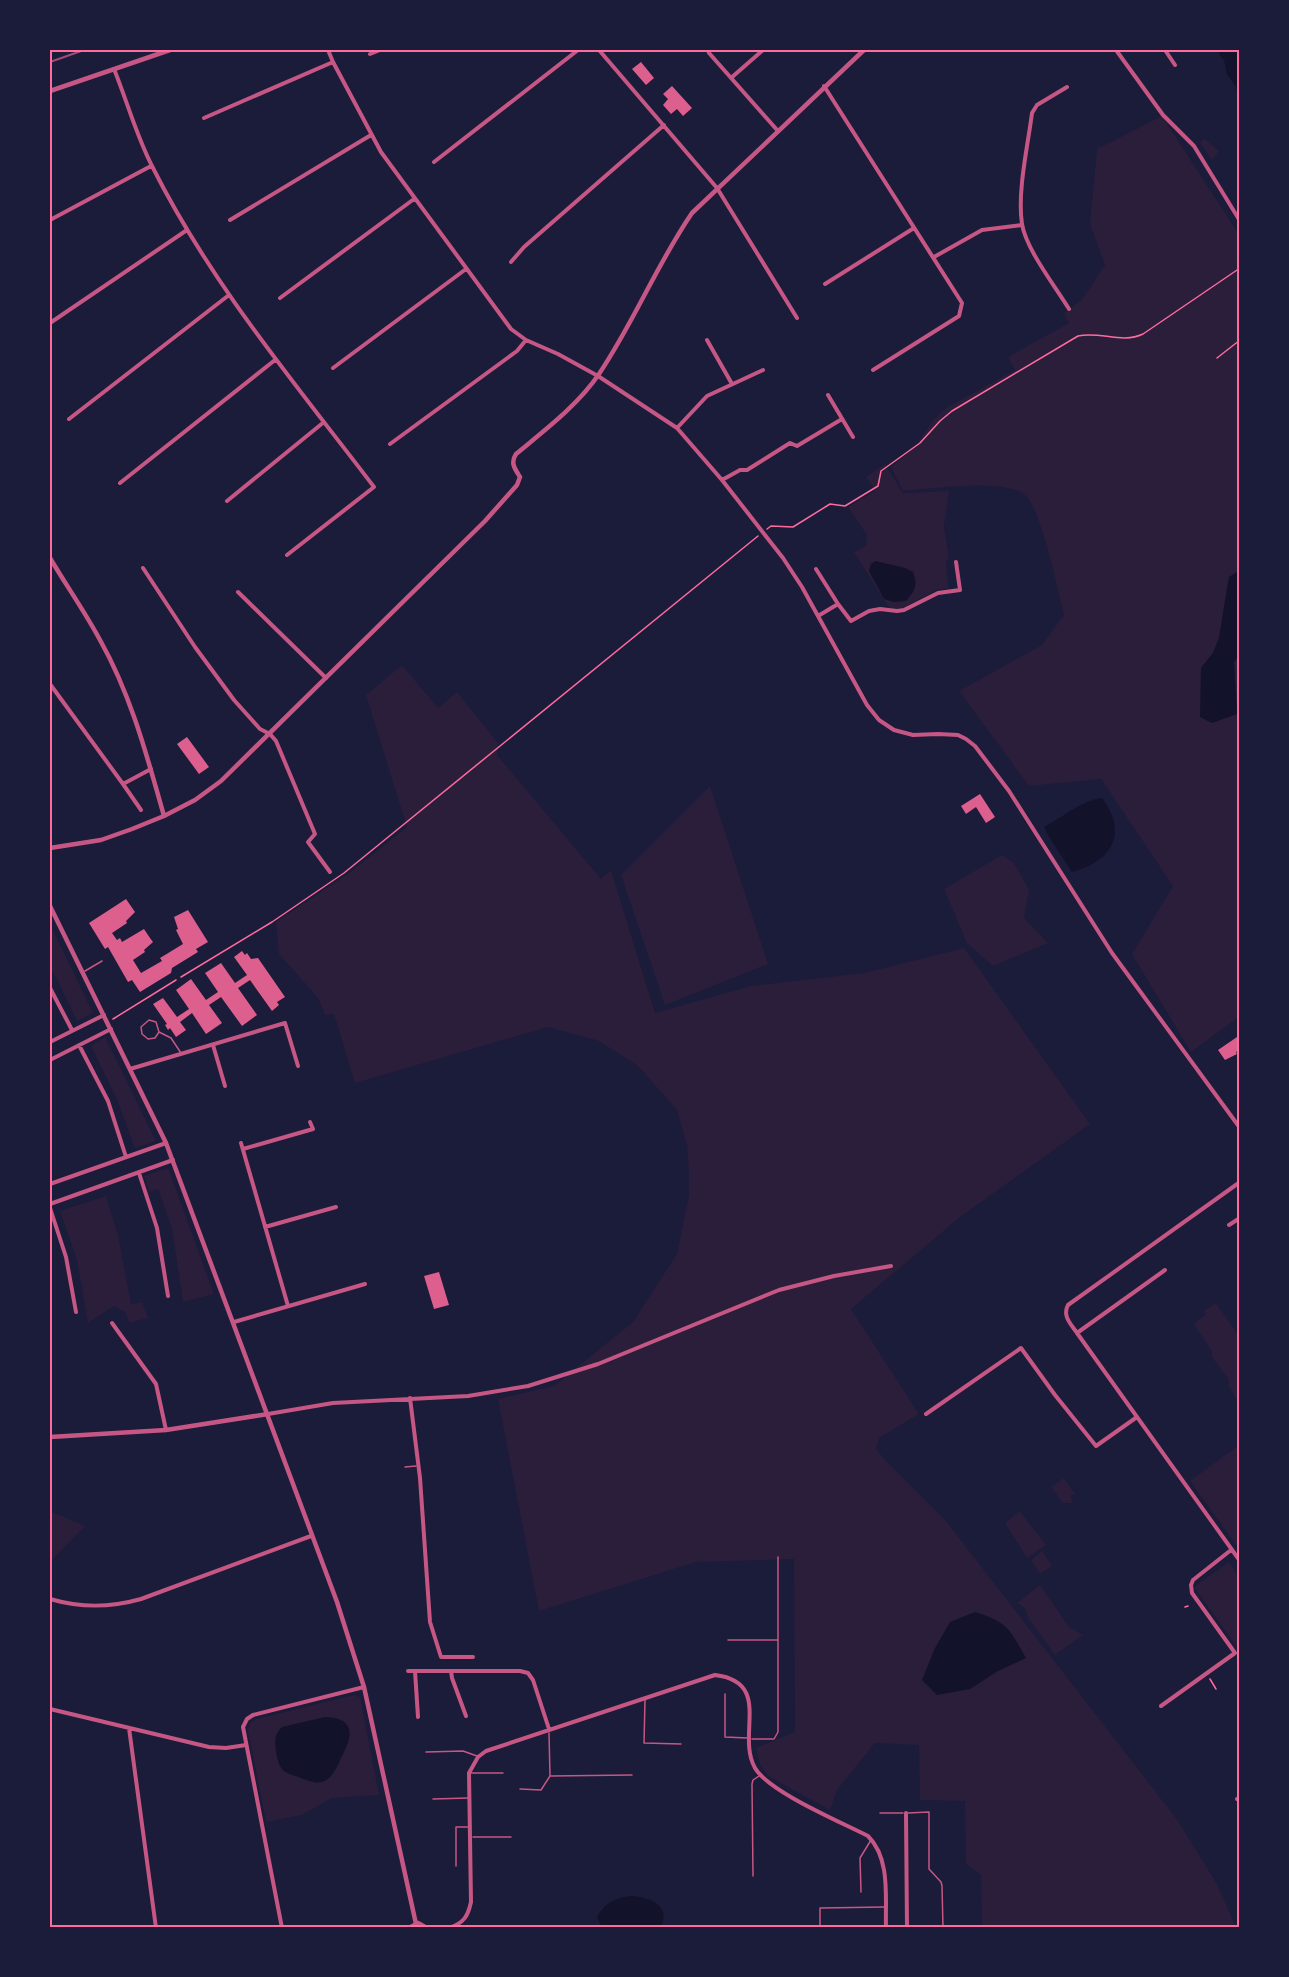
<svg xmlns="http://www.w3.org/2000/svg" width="1289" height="1977" font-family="Merriweather,serif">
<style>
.green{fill:#2a1e3b}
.water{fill:#12122b}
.building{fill:#dd5f8e}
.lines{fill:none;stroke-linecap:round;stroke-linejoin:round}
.path{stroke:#ff6b9d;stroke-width:1.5}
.service{stroke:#c65784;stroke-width:1.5}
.minor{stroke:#c65784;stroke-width:4}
.tertiary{stroke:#c65784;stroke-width:4.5}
.rail{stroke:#a44b75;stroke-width:2}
.neatline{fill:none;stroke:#ff6b9d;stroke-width:2}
</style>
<rect width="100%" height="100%" fill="#1b1b3a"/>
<path class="green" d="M1162 116 1240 236 1239 571 1229 577 1219 638 1213 653 1201 668 1237 714 1234 662 1239 655V1017L1191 1052 1132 954 1173 886 1101 779 1029 786 959 691 1042 645 1064 615C1057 588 1043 515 1026 496 1010 478 929 489 903 491L891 467 914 448 934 419 946 408 1015 370 1008 357 1069 323 1064 313 1082 300 1105 265 1090 224 1097 149Z
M1205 139 1219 151 1212 160 1200 142Z
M885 464 903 493 949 491 944 527 949 558 946 561 948 588 936 590 903 608H889L854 552 866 546 867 535 848 507 875 491 866 477Z
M402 665 438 708 457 692 498 743 497 755 601 879 611 870 655 1013 751 986 864 973 964 948 1090 1124 960 1217 851 1309 919 1414 879 1438 876 1449 885 1460 946 1521 1176 1818 1217 1884 1236 1927H982L981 1875 966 1864 965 1801 920 1800 919 1745 875 1743 837 1790 830 1810 768 1776 760 1764 756 1748 795 1732 794 1559 696 1562 539 1611 498 1399 554 1386 633 1322 677 1254 689 1195V1171L687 1145 677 1110 638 1066 599 1041 548 1027 355 1083 334 1014 325 1015 318 998 279 954 276 922 352 871 407 827 366 695Z
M710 786 768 964 665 1005 621 875Z
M1002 855 1014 863 1029 890 1024 918 1048 943 993 966 967 943 944 889Z
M50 924 93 1013 77 1021 56 977 50 968Z
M105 1037 156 1141 135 1148 116 1097 91 1046Z
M168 1168 214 1294 183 1302 172 1228 158 1189 149 1192 144 1176Z
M106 1196 118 1235 131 1304 142 1302 148 1318 129 1323 126 1313 114 1306 88 1323 77 1260 60 1211Z
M1216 1303 1239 1336V1403L1229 1387V1380L1212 1357V1351L1194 1324 1206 1314 1204 1311Z
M1239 1445V1549L1190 1481Z
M1064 1478 1075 1494 1071 1496 1072 1503H1063L1051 1487Z
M50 1511 85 1526 50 1562Z
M1020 1511 1046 1545 1027 1558 1005 1523Z
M1042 1551 1052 1566 1040 1574 1031 1560Z
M1229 1562 1239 1577V1650L1194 1587Z
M1040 1585 1069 1627 1083 1635 1055 1655 1028 1618 1025 1608 1017 1603Z
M354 1695 360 1697 379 1795 332 1798 302 1815 266 1822 248 1730 250 1723 256 1719Z"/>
<path class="water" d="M1220 50H1239V98L1236 87 1227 74 1224 60 1219 54Z
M875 561 905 568 913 572C918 585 915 591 906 601L894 602 884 599 869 571 871 564Z
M1239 571V655L1234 662 1237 714 1212 723 1200 717 1201 668 1213 653 1219 638 1229 577Z
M1102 798C1129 834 1111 862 1072 872L1049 837 1044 827C1061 818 1083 800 1102 798Z
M975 1612C1008 1622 1010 1630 1026 1658L998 1671 970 1689 937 1695 922 1680 935 1648 950 1622Z
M325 1717C356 1718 353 1736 341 1758 337 1767 332 1780 321 1782 313 1784 302 1778 295 1776 283 1772 280 1769 277 1757 275 1746 273 1735 282 1727Z
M633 1896C650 1898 671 1905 661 1927H602L597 1917C605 1902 617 1897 633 1896Z"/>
<path class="building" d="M641 62 654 78 646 85 632 69Z
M672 86 692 108 683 116 677 109 671 114 663 105 668 99 663 94Z
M187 737 209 767 199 774 177 744Z
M980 794 995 817 986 823 976 807 966 814 961 806Z
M126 899 135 912 126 921 127 923 112 933 117 940 120 938 122 942 144 929 150 938 153 942 144 950 145 952 133 960 141 973 162 961 160 958 183 944 176 930 178 929 174 917 188 910 208 942 196 949 198 952 172 968 171 973 140 992 132 980 128 982 108 947 105 949 89 923Z
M242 951 245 955 247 953 251 959 258 958 285 997 277 1002 279 1005 272 1011 250 980 238 988 257 1015 242 1026 221 997 209 1005 222 1023 206 1034 192 1013 180 1022 186 1030 176 1037 170 1028 168 1030 165 1025 167 1024 153 1004 163 998 177 1017 189 1009 176 990 191 979 206 1000 218 992 205 973 221 963 235 983 247 975 234 957Z
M1240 1035V1050L1236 1052 1237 1054 1225 1060 1218 1050Z
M439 1272 449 1305 434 1309 424 1276Z"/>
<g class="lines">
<path class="path" d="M1217 358 1240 340
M767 529 771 526 793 527 830 504 845 506 878 486 881 471 920 443 940 421 952 411 1078 336C1100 331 1122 344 1143 334L1240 268
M181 977 272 922 344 873 758 536
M113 1019 176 980
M1185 1607 1188 1606
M1210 1679 1216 1689"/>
<path class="service" d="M85 971 102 961
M159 1032 155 1038 148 1039 142 1034 141 1027 149 1020 156 1022 159 1032 171 1038 181 1053
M405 1467 416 1466
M728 1640H778
M725 1694V1737L747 1738
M645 1700 644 1743 681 1744
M549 1733 550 1776 632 1775
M752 1739H774L778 1732V1557
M426 1752 463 1751 477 1756
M471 1773H503
M520 1789 541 1790 550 1776
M433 1799 468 1798
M880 1813H903
M908 1813 929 1812V1869L941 1882 942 1886 943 1928
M473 1837H511
M456 1866V1827H470
M753 1876 752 1784 753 1780 759 1776
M861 1892 860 1858 871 1840
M820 1928V1908L884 1907"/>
<path class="minor" d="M328 50 333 62 381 152 511 329 526 340 558 354 598 376 677 428 722 480 783 558 802 587 867 705 879 720 894 730 913 735 938 734 958 735 966 739 975 746 1009 791 1112 953 1240 1128
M599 50 717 188 797 318
M708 50 709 53 778 131
M1116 50 1163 115 1194 146 1240 221
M1165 50 1175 65
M370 54 380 50
M114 69C127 101 136 135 152 166 211 284 295 383 374 487L287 555
M731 78 763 50
M824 86 962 303 959 316 873 370
M1067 87 1037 105 1032 113C1028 145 1017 192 1022 224 1026 249 1055 286 1069 309
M204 118 333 62
M434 162 578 50
M50 220 151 166
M230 220 371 135
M934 257 982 230 1022 225
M511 262 524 247 664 125
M825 284 914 228
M280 298 414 199
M50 323 187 230
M707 340 732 384
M333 368 466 269
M828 395 853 437
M69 419 229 295
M677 428 707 396 763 370
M390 444 517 351 526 340
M722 480 740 470H747L790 443 797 446 842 419
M120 483 275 360
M227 501 324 422
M143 568 195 647 234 700 260 729 270 734 276 741 315 834 308 842 330 872
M816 569 838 604 818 616
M238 592 326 678
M838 604 851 621 869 611 880 609 897 611 904 610 938 593 960 590 956 562
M50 684 123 784 151 769
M123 784 141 810
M50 988 72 1030
M50 1042 104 1015
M79 1045 108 1101 126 1157
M213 1045 225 1086
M50 1060 111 1029
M130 1069 285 1023 298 1066
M241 1143 288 1306
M243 1149 313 1129 310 1122
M139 1173 157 1228 168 1296
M1240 1182 1068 1305C1062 1316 1071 1324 1077 1333L1240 1561
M50 1184 166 1143
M50 1204 173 1160
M50 1208 66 1257 76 1312
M1229 1225 1240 1218
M265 1227 336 1207
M234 1322 365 1284
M112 1323 156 1384 166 1430
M1077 1333 1165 1270
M410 1398 420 1478 430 1622 441 1657H473
M268 1414 333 1403 468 1396 528 1386 598 1364 779 1290 834 1276 891 1266
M926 1414 1021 1348 1055 1395 1096 1446 1137 1417
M50 1599C81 1608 109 1608 141 1599L311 1536
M408 1671H520L528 1673 533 1680 549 1729
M415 1671 418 1717
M451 1671 452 1678 466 1716
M1161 1706 1235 1653 1192 1593 1191 1585 1193 1580 1231 1550
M50 1709 209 1747 226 1748 246 1745
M129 1728 156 1928
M1237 1799 1240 1798
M906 1813 907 1928
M282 1928 243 1727 247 1719 253 1715 364 1687
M449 1928C464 1923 468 1916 471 1902L469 1773 478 1757 486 1751 715 1675C773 1682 736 1735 755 1768 769 1792 841 1822 868 1836 891 1859 885 1898 886 1928"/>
<path class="tertiary" d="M50 91 170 50
M50 558C66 585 85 612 100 640 131 695 147 756 164 816
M50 848 101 840 132 829 164 816 195 800 221 781 485 521 517 485 520 477C515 469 510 463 516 454 545 430 578 405 599 374 634 322 657 264 692 213L864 50
M50 906 166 1143 337 1602 364 1687 416 1924
M50 1437 166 1430 268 1414
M409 1928 418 1923 427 1928"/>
<path class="rail" d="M50 62 84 50"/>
</g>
<rect width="1289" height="1977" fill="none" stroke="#1b1b3a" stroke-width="102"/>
<rect x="51" y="51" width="1187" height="1875" class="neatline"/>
</svg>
